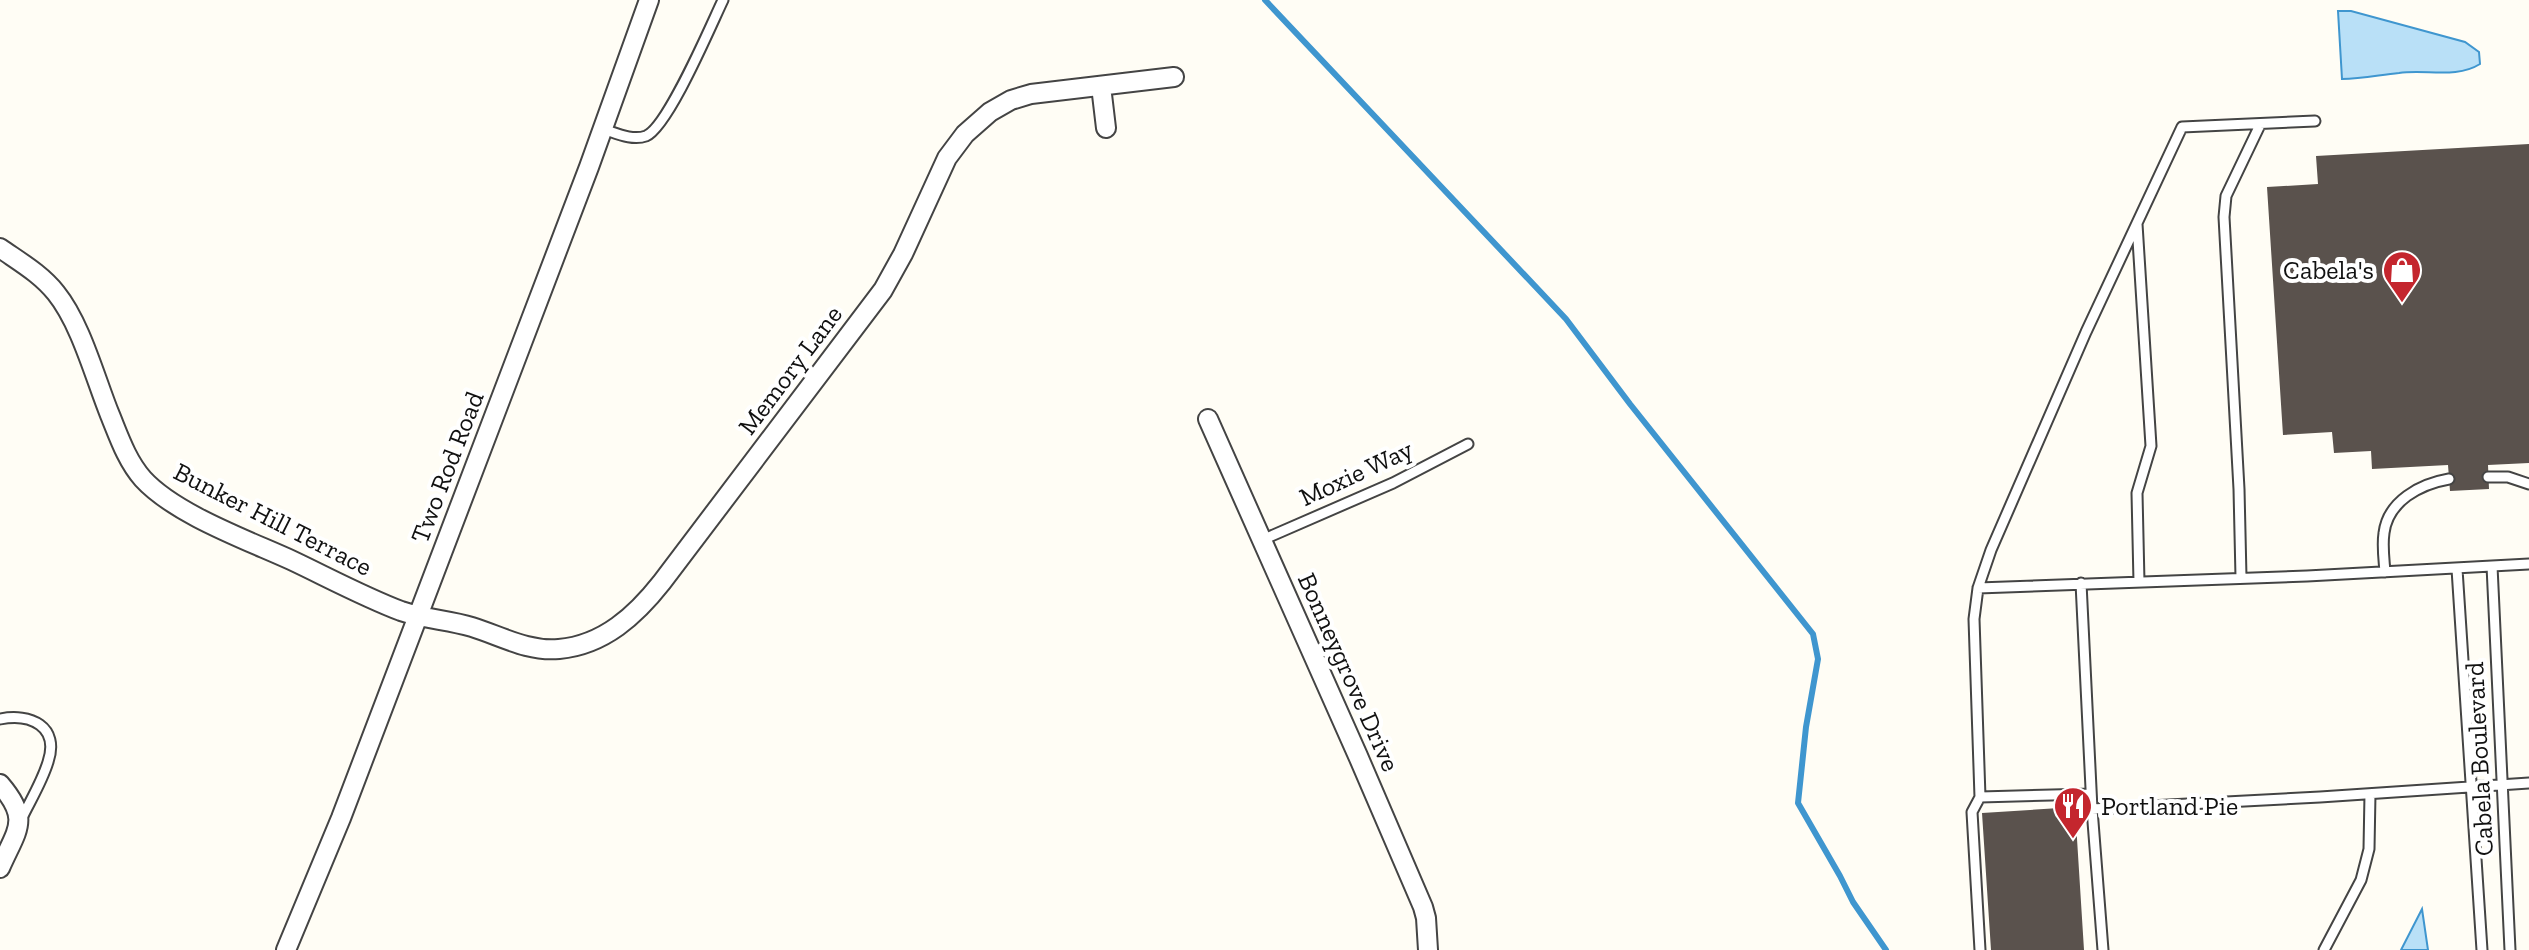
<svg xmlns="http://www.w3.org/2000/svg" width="2529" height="950" font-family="'Zilla Slab',serif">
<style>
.water{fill:#b9e0f7;stroke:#3f96cf;stroke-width:2}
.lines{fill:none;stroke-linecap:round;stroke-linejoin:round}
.stream{stroke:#3f96cf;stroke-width:6}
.building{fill:#5a524d}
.lane-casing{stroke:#444;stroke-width:13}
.street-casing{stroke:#444;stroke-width:22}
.lane{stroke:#fff;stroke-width:9}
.street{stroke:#fff;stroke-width:18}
.labels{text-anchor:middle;stroke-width:8;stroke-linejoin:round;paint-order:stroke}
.poi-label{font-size:26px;fill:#111;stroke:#fff;text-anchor:end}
.street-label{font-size:26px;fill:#111;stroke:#fff}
</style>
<rect width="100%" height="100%" fill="#fffdf5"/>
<path class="water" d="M2338 11H2351L2465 42 2479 52 2480 64C2456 79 2426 69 2399 73 2379 75 2362 79 2342 79Z
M2422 909 2428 950H2401Z"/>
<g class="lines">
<path class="stream" d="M1265 0 1566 319 1630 404 1813 634 1818 659 1806 727 1798 803 1840 876 1853 902 1886 950"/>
</g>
<path class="building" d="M2529 144V463L2488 465 2489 489 2450 491 2448 465 2372 469 2371 451 2334 453 2332 432 2283 435 2267 187 2318 184 2316 156Z
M2075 807 2084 950H1991L1982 813Z"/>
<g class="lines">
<g class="lane-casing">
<path id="lane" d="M603 129C616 133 632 141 646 136 668 127 711 25 723 0
M2137 224 2151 446 2137 493 2139 582
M2488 477H2508L2529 484
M1262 540 1393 483 1468 444
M2492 566 2510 950
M2457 569 2482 950
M2385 572C2384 559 2382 546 2384 533 2388 501 2420 484 2449 479
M2241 577 2239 489 2224 217 2226 196 2260 125
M2081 583 2092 809 2103 950
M1978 588 2307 576 2529 564
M0 719C30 713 60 726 48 762 42 782 30 801 21 820
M1980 797 2091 794
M2092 809 2320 797 2529 783
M1980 950 1972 812 1980 797 1974 619 1978 588 1991 550 2086 332 2182 127 2315 121
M2324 950 2361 880 2369 849 2370 794"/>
</g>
<g class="street-casing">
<path id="street" d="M1101 86 1106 128
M0 248C20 262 41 274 56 293 81 324 95 378 110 415 119 437 127 461 143 479 175 514 247 540 291 560 327 577 364 597 401 611 424 619 449 620 472 627 501 636 528 652 559 649 604 645 636 615 662 582L883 290 903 254 947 158 965 134 990 112 1011 100 1031 94 1174 77
M1208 419 1358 756 1423 907 1426 918 1428 950
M0 784C31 820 17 829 0 868
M286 950 341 818 589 167 649 0"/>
</g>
<use href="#lane" class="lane"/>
<use href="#street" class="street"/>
</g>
<defs>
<g id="shop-pin" transform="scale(2)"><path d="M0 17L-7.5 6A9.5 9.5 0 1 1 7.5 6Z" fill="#c4262e" stroke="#fff"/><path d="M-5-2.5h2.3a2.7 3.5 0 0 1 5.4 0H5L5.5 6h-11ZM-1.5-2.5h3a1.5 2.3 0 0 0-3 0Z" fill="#fff"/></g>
<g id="restaurant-pin" transform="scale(2)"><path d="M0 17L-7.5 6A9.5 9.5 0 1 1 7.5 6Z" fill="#c4262e" stroke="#fff"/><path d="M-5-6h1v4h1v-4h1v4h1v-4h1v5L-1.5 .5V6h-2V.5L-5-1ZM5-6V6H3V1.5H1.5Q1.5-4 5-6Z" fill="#fff"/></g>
</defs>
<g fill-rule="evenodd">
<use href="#shop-pin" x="2402" y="270"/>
<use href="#restaurant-pin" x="2073" y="806"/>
</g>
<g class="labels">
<g class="poi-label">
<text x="2374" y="279">Cabela's</text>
<text x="2101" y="815" text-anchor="start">Portland Pie</text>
</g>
<g class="street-label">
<text transform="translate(790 370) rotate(-53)" y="9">Memory Lane</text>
<text transform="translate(447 467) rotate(-69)" y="9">Two Rod Road</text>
<text transform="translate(1356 473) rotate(-25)" y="9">Moxie Way</text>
<text transform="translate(273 519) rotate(27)" y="9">Bunker Hill Terrace</text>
<text transform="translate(1349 672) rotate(66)" y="9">Bonneygrove Drive</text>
<text transform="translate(2479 759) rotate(-93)" y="9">Cabela Boulevard</text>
</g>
</g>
</svg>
